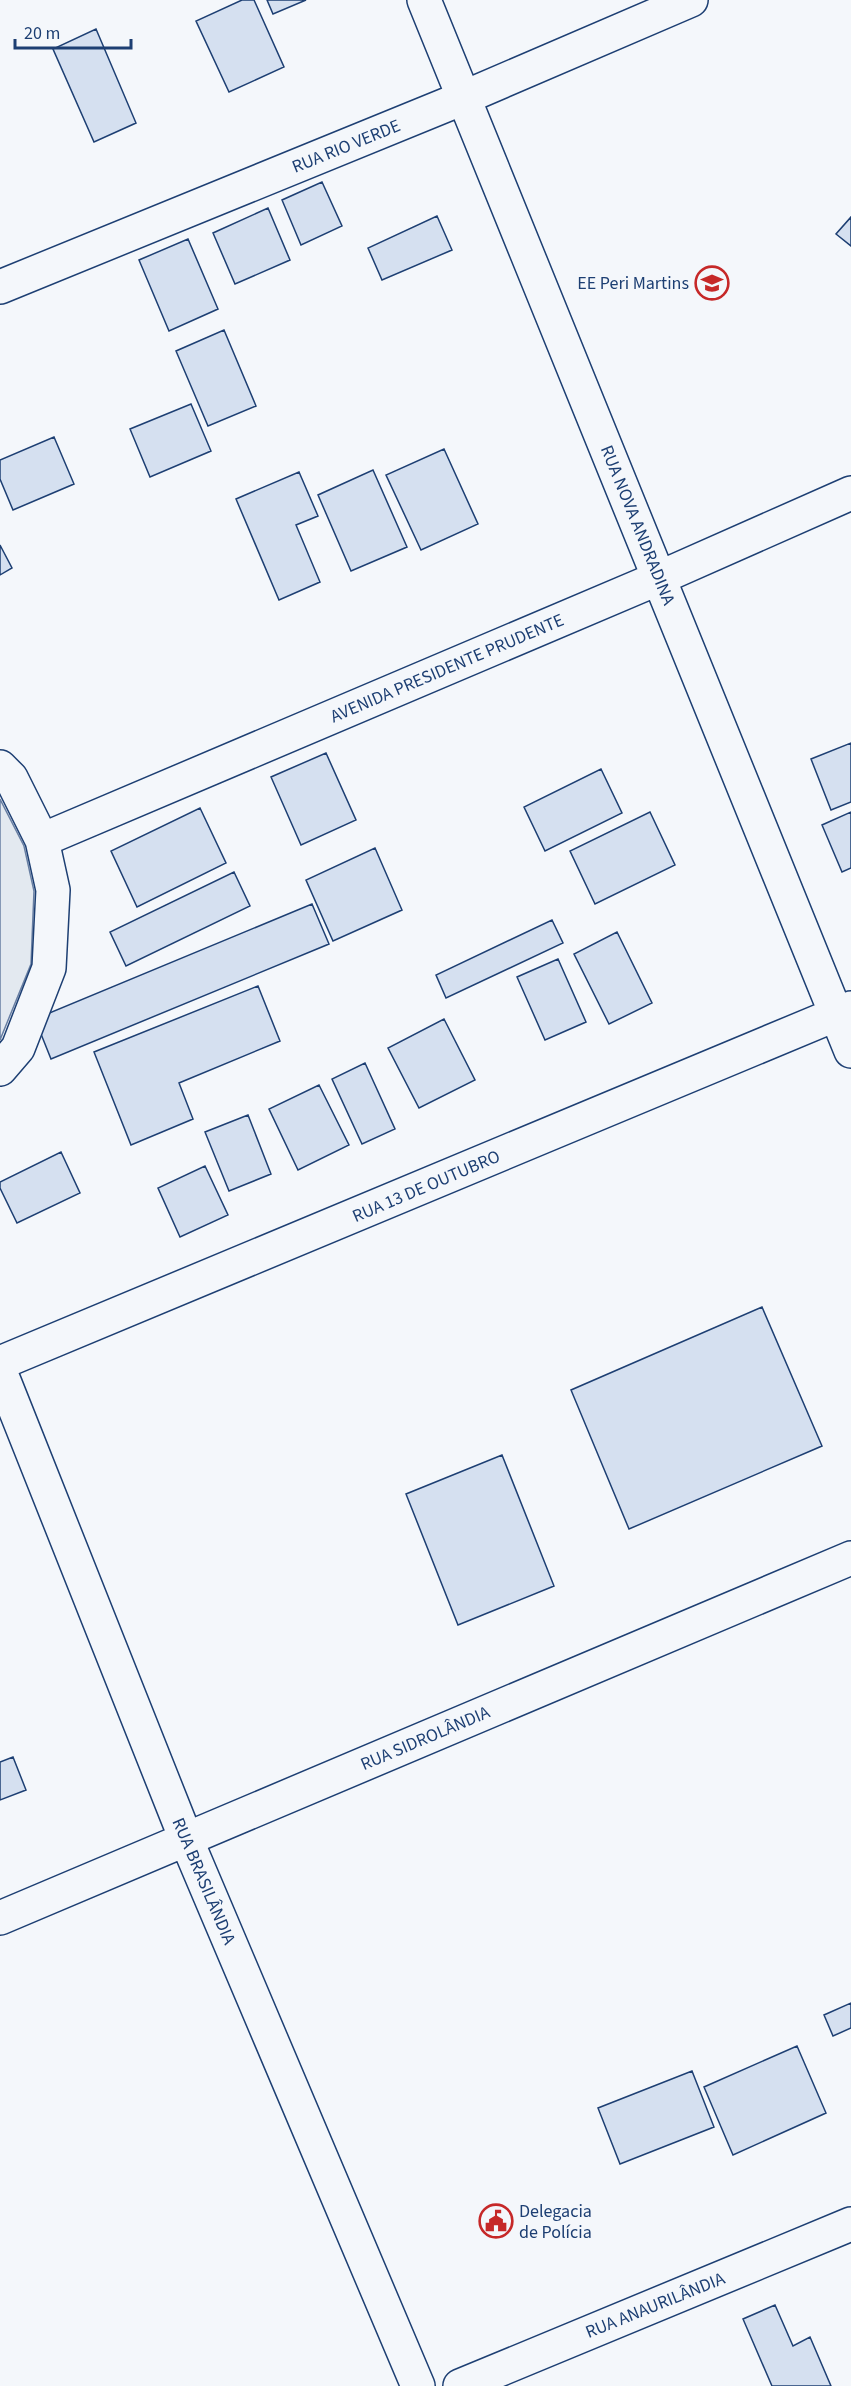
<svg xmlns="http://www.w3.org/2000/svg" width="851" height="2386" font-family="'Source Sans 3',sans-serif">
<style>
.green{fill:#e3e9f0;stroke:#687fa3;stroke-width:1.5}
.building{fill:#d5e0f0;stroke:#1d3f73;stroke-width:1.5}
.lines{fill:none;stroke-linecap:round;stroke-linejoin:round}
.minor-casing{stroke:#1d3f73;stroke-width:36}
.minor{stroke:#f4f7fb;stroke-width:33}
.labels{text-anchor:middle;stroke-width:4.5;stroke-linejoin:round;paint-order:stroke}
.street-label{font-size:18px;fill:#1d3f73;stroke:#f4f7fb}
.poi-label{font-size:18px;fill:#1d3f73;stroke:#f4f7fb;text-anchor:end}
</style>
<rect width="100%" height="100%" fill="#f4f7fb"/>
<path class="green" d="M0 799 24 846 34 891 31 964 0 1040Z"/>
<path class="building" d="M242 0H254L284 67 229 92 196 21Z
M267 0H306L273 14Z
M96 29 136 123 94 142 53 49Z
M322 182 342 226 301 245 282 200Z
M268 208 290 260 235 284 213 233Z
M437 216 452 250 382 280 368 248Z
M851 217V246L836 234Z
M188 239 218 309 169 331 139 260Z
M224 330 256 406 208 426 176 351Z
M191 404 211 451 150 477 130 429Z
M54 437 74 484 13 510 0 479V460Z
M444 449 478 524 421 550 386 475Z
M373 470 407 547 351 571 318 495Z
M299 472 318 516 296 525 320 582 279 600 236 499Z
M0 545 12 568 0 575Z
M851 743V802L831 810 811 759Z
M326 753 356 820 301 845 271 777Z
M601 769 622 813 545 851 524 807Z
M200 808 226 863 137 907 111 851Z
M650 812 675 865 595 904 570 851Z
M851 812V868L842 872 822 825Z
M375 848 402 910 333 941 306 880Z
M234 872 250 906 126 966 110 932Z
M312 904 329 944 51 1059 35 1019Z
M552 920 563 943 446 998 436 975Z
M617 932 652 1003 609 1024 574 954Z
M558 959 586 1022 545 1040 517 977Z
M258 986 280 1041 179 1083 193 1119 131 1145 94 1052Z
M444 1019 475 1080 419 1108 388 1048Z
M365 1063 395 1129 362 1144 332 1079Z
M319 1085 349 1145 298 1170 269 1109Z
M248 1115 271 1174 229 1191 205 1132Z
M61 1152 80 1193 17 1223 0 1188V1182Z
M205 1166 228 1215 180 1237 158 1188Z
M762 1307 822 1446 629 1529 571 1390Z
M502 1455 554 1586 458 1625 406 1494Z
M13 1757 26 1790 0 1800V1762Z
M851 2003V2028L833 2036 824 2015Z
M797 2046 826 2113 733 2155 704 2087Z
M692 2071 714 2127 620 2164 598 2108Z
M775 2305 793 2346 810 2337 831 2386H772L743 2319Z"/>
<g class="lines">
<g class="minor-casing">
<path id="minor" d="M424 0 851 1051
M0 287 463 98 691 0
M0 767 11 778 42 840 53 890 49 968 18 1048 0 1069
M42 840 659 578 851 493
M0 1363 851 1008
M0 1371 186 1839 418 2386
M0 1918 851 1558
M460 2386 851 2224"/>
</g>
<use href="#minor" class="minor"/>
</g>
<defs>
<g id="school-ring" transform="scale(1.725)"><circle r="9.5" fill="#f4f7fb" stroke="#c62828" stroke-width="1.5"/><path d="M0-5L7-2L0 1L-7-2ZM-4 1L0 2.5L4 1V4Q0 6-4 4Z" fill="#c62828"/></g>
<g id="civic-ring" transform="scale(1.725)"><circle r="9.5" fill="#f4f7fb" stroke="#c62828" stroke-width="1.5"/><path d="M-.6-6.5H3V-4.5H.6V-3L4-1V1h2V6H-6V1h2V-1L-.6-3ZM-1.2 2.5V6h2.4V2.5Z" fill="#c62828"/></g>
</defs>
<g fill-rule="evenodd">
<use href="#school-ring" x="712" y="283"/>
<use href="#civic-ring" x="496" y="2221"/>
</g>
<g class="labels">
<g class="street-label">
<text transform="translate(346 146) rotate(-22)" y="6">RUA RIO VERDE</text>
<text transform="translate(638 525) rotate(68)" y="6">RUA NOVA ANDRADINA</text>
<text transform="translate(447 668) rotate(-23)" y="6">AVENIDA PRESIDENTE PRUDENTE</text>
<text transform="translate(426 1186) rotate(-23)" y="6">RUA 13 DE OUTUBRO</text>
<text transform="translate(425 1738) rotate(-23)" y="6">RUA SIDROLÂNDIA</text>
<text transform="translate(204 1881) rotate(67)" y="6">RUA BRASILÂNDIA</text>
<text transform="translate(655 2305) rotate(-22)" y="6">RUA ANAURILÂNDIA</text>
</g>
<g class="poi-label">
<text x="689" y="289">EE Peri Martins</text>
<text x="519" y="2217" text-anchor="start">Delegacia<tspan x="519" dy="21">de Polícia</tspan></text>
</g>
</g>
<path d="M15 39v9h116v-9" fill="none" stroke="#1d3f73" stroke-width="3"/>
<text x="24" y="39" font-size="18" fill="#1d3f73" stroke="#f4f7fb" stroke-width="4.5" paint-order="stroke">20 m</text>
</svg>
